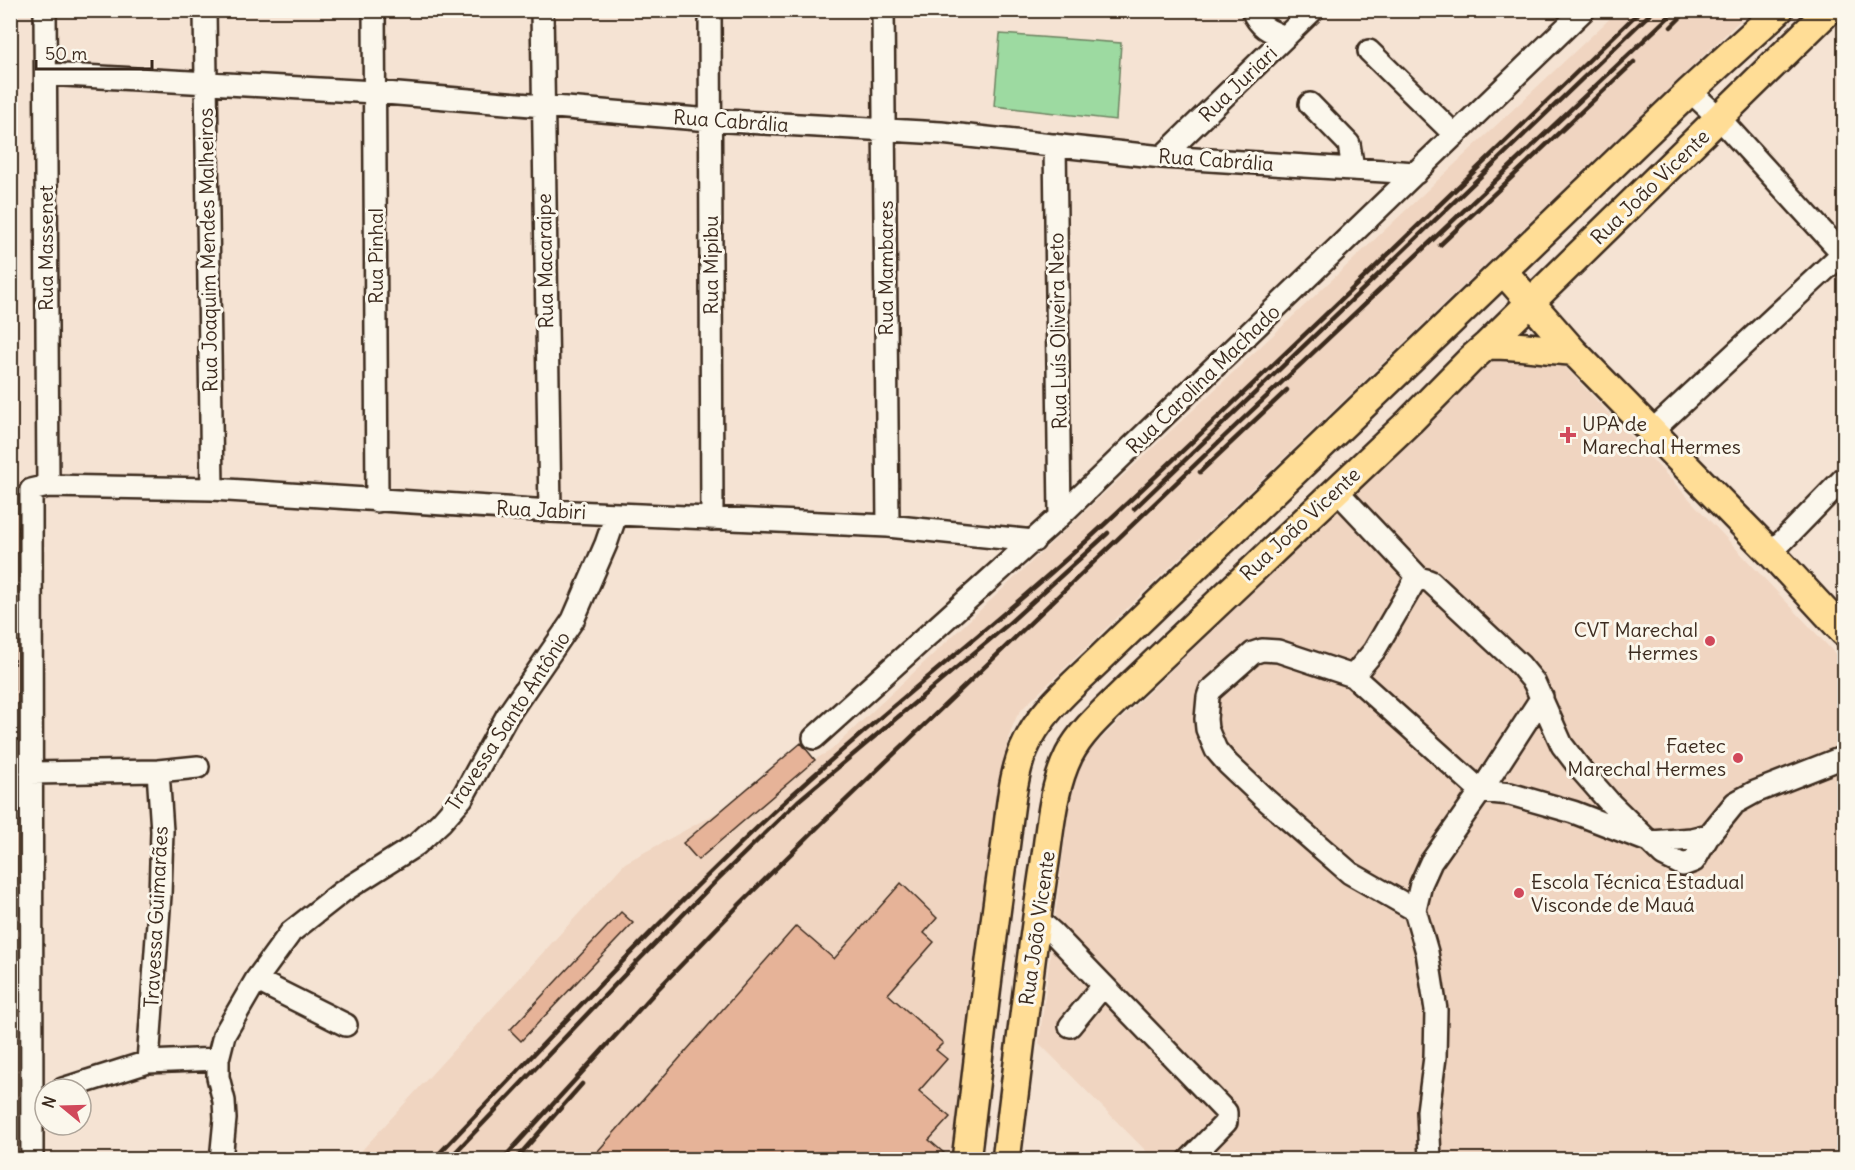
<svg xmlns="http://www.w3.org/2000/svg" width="1855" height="1170" font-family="Delius,sans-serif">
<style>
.built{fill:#f0d5c1}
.green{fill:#9ddaa1;stroke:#6c8260;stroke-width:1.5}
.building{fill:#e6b398;stroke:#3b2a1e;stroke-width:1.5}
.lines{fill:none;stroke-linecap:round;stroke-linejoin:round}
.minor-casing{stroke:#3b2a1e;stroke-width:26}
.major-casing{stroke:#3b2a1e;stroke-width:32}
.minor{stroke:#fbf7ec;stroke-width:21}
.major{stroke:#ffdd96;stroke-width:27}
.rail{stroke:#3b2a1e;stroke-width:4.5}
.poi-dot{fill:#d1495b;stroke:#fbf7ec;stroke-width:2}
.labels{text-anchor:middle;stroke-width:6;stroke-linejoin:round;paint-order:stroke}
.street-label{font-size:20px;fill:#3b2a1e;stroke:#fbf7ec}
.poi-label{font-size:20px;fill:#3b2a1e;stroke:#fbf7ec;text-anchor:start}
</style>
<rect width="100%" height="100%" fill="#f5e3d3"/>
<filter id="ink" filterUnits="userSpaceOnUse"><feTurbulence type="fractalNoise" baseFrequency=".0167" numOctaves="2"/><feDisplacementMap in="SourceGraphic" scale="12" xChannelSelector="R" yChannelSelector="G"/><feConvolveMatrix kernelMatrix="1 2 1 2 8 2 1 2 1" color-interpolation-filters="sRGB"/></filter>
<g filter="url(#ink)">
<path class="built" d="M1618 11H1750L1023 708 1017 716 1011 730 1007 750 956 1159 353 1160 625 863 830 751Z
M1492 355 1564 366 1844 663V1159H1154L1039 1043 1070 797 1078 771 1091 749Z
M26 478 24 1159 11 1160 10 484Z"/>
<path class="green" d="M1000 34 1121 43 1116 120 994 106Z"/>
<path class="building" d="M801 743 815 760 698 860 683 843Z
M901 883 937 918 924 933 934 942 888 994 943 1043 936 1050 947 1059 919 1091 950 1117 929 1140 944 1153 938 1160H590L796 926 834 959Z
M621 912 633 923 521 1041 510 1030Z"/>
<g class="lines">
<g class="minor-casing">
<path id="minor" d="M45 10 48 486
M205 10 212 489
M374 10 377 501
M542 10 550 511
M710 10 712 519
M883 10 888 526
M1252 10C1259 27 1269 31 1285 37
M1369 51 1455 135
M46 74 374 92 710 120 941 133 1162 157 1416 173
M1690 91 1720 119 1844 255
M1310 104 1349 144 1353 169
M1055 145 1060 516
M1162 157 1313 10
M1652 431 1844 252
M1336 490 1420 579
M1771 553 1844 478
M1353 676 1374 651 1413 584C1420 578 1423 578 1431 582L1520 665 1534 682 1562 745 1582 771 1610 803 1663 855 1683 865 1694 861 1709 835
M814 738 1060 516 1584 10
M31 773 158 771 198 767
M1415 910 1421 884 1431 862 1481 791 1510 794 1573 812 1651 842 1692 839 1709 835 1735 803 1755 792 1844 757
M1037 919 1053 933 1226 1112V1122L1189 1160
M256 980 346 1025
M1070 1026 1103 986
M148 1062 160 895 162 831 158 771
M63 1089 148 1062 218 1059
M32 1160 31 490 48 486 212 489 550 511 888 526 1034 541
M221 1160 225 1119 224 1101 218 1077V1059L224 1035 256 980 291 932 342 892 416 845 441 822 462 798 507 716 573 620 606 544 616 515
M1430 1160 1428 1111 1435 1057 1436 1010 1427 952 1415 910 1350 873 1264 798 1228 764 1216 750 1207 729 1206 719 1208 697 1210 691 1253 653 1262 650 1278 651 1353 676 1481 791 1542 697"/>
</g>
<g class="major-casing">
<path id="major" d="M1503 271 1573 351 1771 553 1844 632
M1487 345C1516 344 1544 350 1573 351
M966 1160C979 1058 989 957 1004 856 1009 825 1011 778 1024 749 1040 710 1077 682 1106 653L1690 91 1779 10
M1006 1160C1018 1065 1029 969 1043 875 1050 835 1051 791 1069 755 1082 730 1106 710 1126 690L1410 421 1471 359 1487 345 1829 10"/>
</g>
<use href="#minor" class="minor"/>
<use href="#major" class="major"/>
<path class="rail" d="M11 10 14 1160
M1671 27 1688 10
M1440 245 1634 62
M1200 472 1287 390
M1134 509 1654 10
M433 1160C551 1037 666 911 792 795 894 701 1006 617 1108 521 1288 353 1464 181 1641 10
M448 1160 633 966 717 880 798 801 1006 626 1108 533
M502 1160 658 989 740 904 821 824 1227 434 1676 10
M515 1160 582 1084"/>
</g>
</g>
<g class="poi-dot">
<path d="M1565 426h6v6h6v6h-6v6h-6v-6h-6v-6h6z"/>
<circle cx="1710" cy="641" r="6"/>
<circle cx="1738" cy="758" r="6"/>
<circle cx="1519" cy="893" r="6"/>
</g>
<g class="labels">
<g class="street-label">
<text transform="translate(1238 84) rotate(-44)" y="7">Rua Juriari</text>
<text transform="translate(731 121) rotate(4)" y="7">Rua Cabrália</text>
<text transform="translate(1216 160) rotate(4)" y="7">Rua Cabrália</text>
<text transform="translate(1650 187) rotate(-44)" y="7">Rua João Vicente</text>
<text transform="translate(46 248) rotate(-90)" y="7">Rua Massenet</text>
<text transform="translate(208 250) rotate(-91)" y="7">Rua Joaquim Mendes Malheiros</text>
<text transform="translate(376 256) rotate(-90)" y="7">Rua Pinhal</text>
<text transform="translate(545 261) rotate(-91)" y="7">Rua Macaraipe</text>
<text transform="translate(711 265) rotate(-90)" y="7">Rua Mipibu</text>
<text transform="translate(886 268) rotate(-90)" y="7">Rua Mambares</text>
<text transform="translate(1058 331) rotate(-91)" y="7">Rua Luís Oliveira Neto</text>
<text transform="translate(1203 379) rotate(-44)" y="7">Rua Carolina Machado</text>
<text transform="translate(541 510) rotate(3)" y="7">Rua Jabiri</text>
<text transform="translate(1300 524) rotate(-43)" y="7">Rua João Vicente</text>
<text transform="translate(508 721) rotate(-57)" y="7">Travessa Santo Antônio</text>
<text transform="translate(156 917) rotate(-87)" y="7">Travessa Guimarães</text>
<text transform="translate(1037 928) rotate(-82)" y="7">Rua João Vicente</text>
</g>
<g class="poi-label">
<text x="1582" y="431">UPA de<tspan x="1582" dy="23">Marechal Hermes</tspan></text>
<text x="1698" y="637" text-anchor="end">CVT Marechal<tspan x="1698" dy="23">Hermes</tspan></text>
<text x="1726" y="753" text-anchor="end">Faetec<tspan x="1726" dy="23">Marechal Hermes</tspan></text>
<text x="1531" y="889">Escola Técnica Estadual<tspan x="1531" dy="23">Visconde de Mauá</tspan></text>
</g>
</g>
<rect width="1855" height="1170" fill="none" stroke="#fbf7ec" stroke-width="36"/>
<rect x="18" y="18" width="1819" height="1134" fill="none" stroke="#3b2a1e" stroke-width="2" filter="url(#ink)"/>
<g transform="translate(63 1107) rotate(289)"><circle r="28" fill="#fbf7ec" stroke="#aea59a" stroke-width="1.5"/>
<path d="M0-4.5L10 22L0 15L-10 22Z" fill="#d1495b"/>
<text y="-9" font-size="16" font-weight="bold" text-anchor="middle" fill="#3b2a1e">N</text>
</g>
<path d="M36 60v9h116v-9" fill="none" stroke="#3b2a1e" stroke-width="3"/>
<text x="45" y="60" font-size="18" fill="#3b2a1e" stroke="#fbf7ec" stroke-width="4.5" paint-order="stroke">50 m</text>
</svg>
